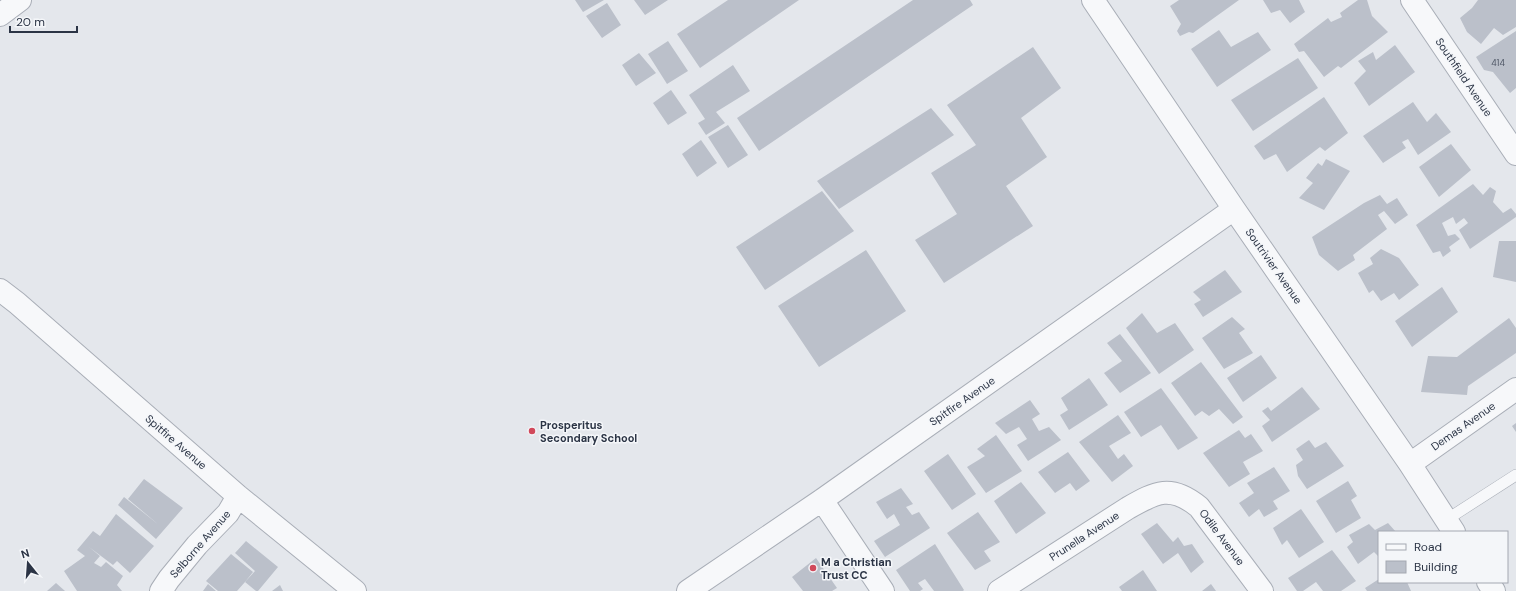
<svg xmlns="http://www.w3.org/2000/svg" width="1516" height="591" font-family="'DM Sans',sans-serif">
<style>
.building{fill:#bbc0ca}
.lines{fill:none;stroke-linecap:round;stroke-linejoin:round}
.lane-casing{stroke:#a9aeb7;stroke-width:12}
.street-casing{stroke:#a9aeb7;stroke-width:24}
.lane{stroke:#f7f8fa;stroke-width:11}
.street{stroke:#f7f8fa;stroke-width:22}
.poi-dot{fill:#d1495b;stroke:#f4f6f9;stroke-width:1.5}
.labels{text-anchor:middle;stroke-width:3;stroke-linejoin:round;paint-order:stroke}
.number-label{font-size:9px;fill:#4f5766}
.street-label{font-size:11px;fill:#2b3445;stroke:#f4f6f9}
.poi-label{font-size:11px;font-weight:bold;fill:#2b3445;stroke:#f4f6f9;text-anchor:start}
</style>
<rect width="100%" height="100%" fill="#e4e7ec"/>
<path class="building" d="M575 0H604L583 12Z
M634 0H668L645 15Z
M728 0H799L700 68 677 34Z
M913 0H970L973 5 759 151 737 118Z
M1179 0H1239L1193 33 1189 32 1180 36 1177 31 1181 24 1170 6Z
M1263 0H1299L1305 12 1290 23 1280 10 1271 13Z
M1358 0H1367L1372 16 1388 32 1341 68 1338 66 1324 77 1304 51 1299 52 1294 44 1328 18 1331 22 1342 17 1340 13Z
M1478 0H1516V27L1503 35 1494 28 1481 44 1467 32 1460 18 1472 8Z
M607 3 621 25 602 38 586 16Z
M1219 30 1231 47 1258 32 1271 50 1217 87 1191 49Z
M1516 31V88L1510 93 1493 72 1484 70 1476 57Z
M668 41 688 71 667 84 648 54Z
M1395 45 1415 72 1369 106 1354 83 1366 71 1358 61 1373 52 1376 60Z
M1033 47 1061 88 1021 118 1047 157 1006 186 1033 226 944 283 915 240 957 214 931 173 976 145 947 105Z
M639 53 656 73 636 86 622 65Z
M1298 58 1318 88 1253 131 1231 100Z
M733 65 750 91 716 112 725 123 706 135 698 123 705 119 689 95Z
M671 90 687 113 668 125 653 103Z
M1324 97 1348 133 1325 151 1320 147 1287 172 1276 154 1264 160 1254 146Z
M1413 102 1427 122 1436 113 1451 132 1418 155 1408 139 1402 142 1406 148 1383 163 1363 136Z
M931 108 954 135 839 209 817 181Z
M728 125 748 155 728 168 708 137Z
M701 140 717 163 697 177 682 154Z
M1451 144 1471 170 1439 197 1419 167Z
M1326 159 1350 171 1324 210 1299 198 1313 183 1306 178 1318 163 1322 166Z
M1473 184 1483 195 1490 187 1496 191 1493 202 1503 213 1511 208 1516 214V217L1470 249 1459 230 1468 223 1464 218 1456 224 1453 217 1442 223 1448 236 1455 234 1460 239 1449 247 1451 251 1443 257 1440 251 1433 253 1416 225Z
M822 191 854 231 765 290 736 247Z
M1380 195 1387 204 1397 198 1408 215 1395 224 1384 211 1378 215 1387 229 1353 255 1355 260 1338 271 1319 255 1312 237 1364 203Z
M1499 241H1516V282L1493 277Z
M1381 249 1399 258 1419 285 1399 300 1394 293 1381 301 1373 290 1369 293 1358 273 1373 264 1370 258Z
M866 250 906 311 819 367 778 306Z
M1225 270 1242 292 1203 317 1194 304 1201 300 1193 292Z
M1442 287 1458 312 1412 347 1395 321Z
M1142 313 1157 333 1175 323 1194 350 1159 374 1126 328Z
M1232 317 1245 329 1239 333 1253 353 1224 369 1202 338Z
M1509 318 1516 328V353L1468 386 1467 395 1421 392 1428 356 1457 357Z
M1120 334 1151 373 1120 393 1104 373 1122 361 1107 343Z
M1261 355 1277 378 1243 402 1227 378Z
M1201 362 1243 417 1233 424 1219 409 1209 416 1202 411 1195 416 1171 383Z
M1089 378 1108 405 1069 430 1060 415 1068 410 1061 398Z
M1302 387 1320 409 1272 442 1262 426 1270 420 1262 411 1268 407 1271 411Z
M1161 388 1198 438 1178 450 1161 425 1141 437 1124 412Z
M1030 400 1040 414 1032 419 1039 431 1049 427 1061 440 1028 461 1017 445 1027 439 1019 427 1006 434 995 423Z
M1118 415 1131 433 1109 446 1118 459 1124 454 1133 466 1112 482 1079 442Z
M1516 423V432L1512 426Z
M1239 430 1245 438 1251 434 1263 451 1243 462 1250 474 1229 487 1203 453Z
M996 435 1022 471 986 493 967 467 985 456 977 449Z
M1309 440 1315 448 1326 442 1344 466 1307 489 1298 476 1296 465 1303 460 1296 449Z
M1068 452 1090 481 1076 491 1070 483 1055 493 1038 472Z
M948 454 976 494 952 510 924 471Z
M1274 467 1290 491 1273 501 1278 509 1264 517 1259 509 1249 517 1239 503 1254 493 1247 483Z
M144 479 183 508 156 539 118 505 124 497 159 525 128 499Z
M1348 481 1357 496 1351 500 1361 518 1336 533 1316 501Z
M1021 482 1046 513 1016 534 994 501Z
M901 488 913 504 906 507 912 515 919 512 930 528 885 557 874 541 900 525 894 514 887 519 876 502Z
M1301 509 1324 542 1299 558 1287 540 1282 545 1273 528Z
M978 512 1000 542 984 551 991 561 975 570 947 533Z
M116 514 154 546 130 573 117 561 113 565 89 547 100 556 94 563 101 567 106 562 123 576 117 585 122 591H77L64 571 85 556 77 550 93 531 100 536Z
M1157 523 1173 542 1178 537 1184 546 1192 544 1204 562 1191 573 1178 553 1163 564 1141 534Z
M1388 523 1396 532H1379V557L1374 552 1358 564 1347 547 1353 542 1349 535 1369 524 1375 530Z
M246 541 278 567 258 591H256L245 582 237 591H218L206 581 231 554 253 572 245 582 255 571 235 553Z
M935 544 964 590 963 591H934L925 579 918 583 923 589 920 591H910L896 570Z
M1332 550 1356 581 1341 591H1323L1316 582 1303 591H1297L1288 578Z
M816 558 837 588 832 591H803L792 577Z
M1143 570 1157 591H1122L1119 587Z
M1379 579V582H1407L1411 591H1367L1365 588Z
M56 583 65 591H47Z
M208 584 216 591H203Z
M1211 584 1216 591H1202Z
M280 585 283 591H272Z"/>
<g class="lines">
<g class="lane-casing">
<path id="lane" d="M1446 520 1516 475"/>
</g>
<g class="street-casing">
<path id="street" d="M1093 0 1234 209 1410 464 1454 532
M1412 0 1516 154
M0 15 20 0
M0 290 17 303 238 496 355 591
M1410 464 1516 389
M822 500 883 591
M1488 582 1494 591
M161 591 169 579 197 545 228 513 238 496
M688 591 822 500 1234 209
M999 591 1128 508C1156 492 1171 484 1199 507L1262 591"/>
</g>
<use href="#lane" class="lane"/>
<use href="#street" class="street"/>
</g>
<g class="poi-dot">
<circle cx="532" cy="431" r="4"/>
<circle cx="813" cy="568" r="4"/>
</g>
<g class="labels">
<g class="number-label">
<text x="1498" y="66">414</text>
</g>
<g class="street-label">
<text transform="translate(1464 77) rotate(56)" y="4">Southfield Avenue</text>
<text transform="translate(1274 266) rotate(55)" y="4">Soutrivier Avenue</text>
<text transform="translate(962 401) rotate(-35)" y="4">Spitfire Avenue</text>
<text transform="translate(1463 426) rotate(-35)" y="4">Demas Avenue</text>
<text transform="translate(176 442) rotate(41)" y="4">Spitfire Avenue</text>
<text transform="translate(1084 536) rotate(-33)" y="4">Prunella Avenue</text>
<text transform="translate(1222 537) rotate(53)" y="4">Odile Avenue</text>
<text transform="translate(200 544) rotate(-49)" y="4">Selborne Avenue</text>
</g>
<g class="poi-label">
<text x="540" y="429">Prosperitus<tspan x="540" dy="13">Secondary School</tspan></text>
<text x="821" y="566">M a Christian<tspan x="821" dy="13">Trust CC</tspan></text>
</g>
</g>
<rect x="1378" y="531" width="130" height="52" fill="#f4f6f9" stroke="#a4a8b1"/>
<rect x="1386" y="544" width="20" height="6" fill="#f7f8fa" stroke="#a4a8b1"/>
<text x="1414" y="551" font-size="12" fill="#2b3445">Road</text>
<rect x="1386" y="561" width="20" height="12" fill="#bbc0ca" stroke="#a4a8b1"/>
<text x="1414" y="571" font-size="12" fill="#2b3445">Building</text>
<g transform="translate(28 563) rotate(343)" stroke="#f4f6f9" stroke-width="3" paint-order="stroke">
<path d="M0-3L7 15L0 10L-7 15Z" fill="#2b3445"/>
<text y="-6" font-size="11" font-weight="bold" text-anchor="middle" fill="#2b3445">N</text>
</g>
<path d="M10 26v6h67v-6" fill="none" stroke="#2b3445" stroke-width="2"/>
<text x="16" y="26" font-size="12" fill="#2b3445" stroke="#f4f6f9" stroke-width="3" paint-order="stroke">20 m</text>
</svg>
